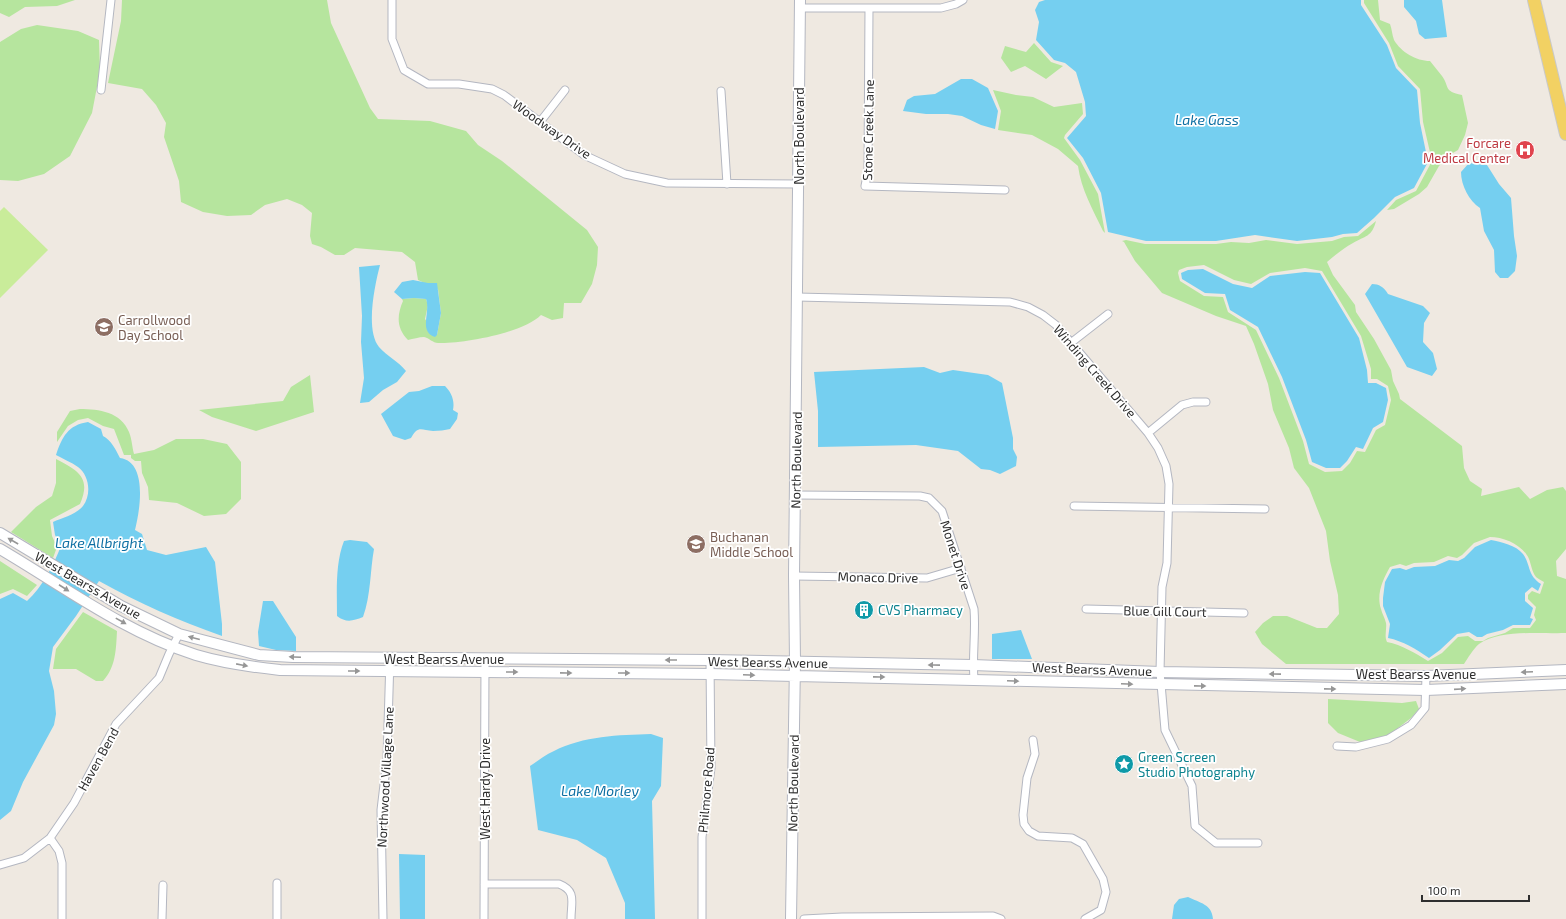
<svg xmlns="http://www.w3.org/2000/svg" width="1566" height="919" font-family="'Exo 2',sans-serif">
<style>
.green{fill:#b6e59e;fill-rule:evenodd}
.pitch{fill:#c9ec9a}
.water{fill:#75cff0}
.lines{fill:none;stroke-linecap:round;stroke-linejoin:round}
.street-casing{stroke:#b4b7c1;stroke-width:9}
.secondary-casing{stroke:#b4b7c1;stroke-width:12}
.primary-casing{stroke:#c9c9c9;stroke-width:14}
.street{stroke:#fff;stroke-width:7}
.secondary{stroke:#fff;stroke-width:10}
.primary{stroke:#f2d163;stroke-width:12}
.oneway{fill:#969696}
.labels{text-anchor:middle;stroke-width:3.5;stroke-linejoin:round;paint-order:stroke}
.street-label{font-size:13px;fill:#2e2e2e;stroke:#fff}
.health-label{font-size:13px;fill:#be3a42;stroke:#fff;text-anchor:end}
.education-label{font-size:13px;fill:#785e54;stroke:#fff;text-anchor:start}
.culture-label{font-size:13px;fill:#0d838f;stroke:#fff;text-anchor:start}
.water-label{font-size:14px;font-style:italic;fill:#0d6fa3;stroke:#fff}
</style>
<rect width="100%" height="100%" fill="#efe9e1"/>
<path class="green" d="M0 0H75L57 6 25 7 9 17 0 13Z
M122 0H327L331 23 370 108 378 119 430 121 466 131 478 145 502 161 587 230 598 247 597 265 592 284 581 303H564L563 318 552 320 541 315C523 333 463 344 438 343 433 343 429 338 424 337 419 337 413 339 408 340 396 328 397 315 403 301L402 299 414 298 426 299 428 305 425 319 437 335 441 313 438 289 418 280 415 262 402 252 355 248 344 255H335L321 247 312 244 310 236 312 213 302 205 287 199 265 205 251 215 227 216 203 212 181 202 179 181 164 137 166 123 156 105 142 89 108 83 121 21Z
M1364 0H1378L1380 20 1390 24C1392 29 1392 35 1394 40 1401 52 1416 61 1430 61 1434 66 1438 71 1442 76 1450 87 1443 91 1462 95L1468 123 1465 135 1458 150 1451 154 1439 166 1427 187 1419 194 1394 209 1387 210 1396 200 1416 191 1432 161 1423 122 1420 89 1398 66 1389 43 1364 3Z
M37 25 78 31 99 40 100 71 92 113 70 156 44 174 18 181 0 180V42L21 29Z
M1034 43 1051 62 1063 66 1046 79 1025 66 1011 72 1001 58 1005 46 1026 52Z
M993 90 1016 95 1033 97 1054 107 1082 103 1083 114 1065 135 1064 138 1080 160 1098 194 1105 233 1103 231C1093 210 1081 189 1078 166L1058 149 1032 135 998 130 1001 111Z
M1376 221C1372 237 1365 236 1353 243 1344 248 1335 255 1327 262L1333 275 1355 305 1356 312 1374 339 1391 370 1393 381 1399 394 1400 399 1462 446 1464 468 1470 481 1482 489 1481 496 1519 487 1530 499 1547 490 1563 487 1566 491V549L1556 561 1557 576 1566 579V633C1540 634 1501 629 1479 644 1473 649 1468 658 1464 664H1286L1262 644 1255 632 1263 623 1273 616H1287L1317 628H1327L1339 614 1338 595 1330 561 1326 531 1309 488 1294 468 1289 448 1273 410 1268 384 1254 344 1246 326 1216 316 1162 293 1135 261 1124 242 1122 241 1126 240 1145 244H1216L1231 242 1249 243 1266 240 1297 244 1332 241 1344 237 1358 236ZM1204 265 1234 280 1251 284 1270 273 1305 268 1322 271 1361 336 1371 369V379H1377L1388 386 1391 400 1385 425 1376 430 1365 452 1357 451 1350 463 1342 471 1325 472 1309 464 1303 441 1279 378 1256 330 1228 312 1223 297 1204 296 1180 281 1178 273 1179 270 1187 267ZM1490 537C1504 537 1523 545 1529 559 1531 564 1532 572 1536 577 1538 579 1541 580 1544 582L1540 594 1532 591 1528 595V599L1536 607 1534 615 1536 620 1530 628H1513L1505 633 1488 638 1483 641H1475L1468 636 1458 637 1442 653 1428 661C1415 653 1402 645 1387 642 1384 636 1387 629 1386 623 1385 618 1382 614 1381 609 1376 594 1383 579 1390 567L1400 564 1406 566 1414 563 1434 562 1448 556 1457 558 1462 555 1474 543Z
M310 375 314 412 256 431 212 417 199 410 283 401 291 387Z
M80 409C99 409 121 412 129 432 132 439 132 447 134 454L154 450 176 439H203L227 444 241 462V499L226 514 204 516 177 503 149 500 148 487 142 473 141 461H135L131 458V455H124L114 429 103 426 88 418 78 420 68 426 57 442V432L70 411Z
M56 459C77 470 92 477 80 504L50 520 52 536 57 547 53 558 11 532 36 507 52 496 56 483Z
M0 561 37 585 27 596 13 589 0 594Z
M83 612 117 631C116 649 116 667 103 681H96L76 669H53L56 649Z
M1328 699 1402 703 1416 701 1419 709 1411 718 1389 735 1360 742 1338 733 1328 723Z"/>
<path class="pitch" d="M4 207 48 250 0 298V211Z"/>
<path class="water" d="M1045 0H1361V5L1387 45 1396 68 1417 90 1420 123 1428 162 1414 188 1395 197 1374 218 1357 233 1343 234 1332 237 1297 241 1255 235 1216 241H1146L1108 232 1101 193 1083 158 1067 138 1086 116 1085 102 1076 72 1065 63 1054 60 1036 40 1039 22 1035 10 1039 2Z
M1404 0H1442L1447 37 1425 39 1419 34 1416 21 1404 7Z
M961 79H972L988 88 998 111 995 129 981 125 962 116 948 114H926L903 111 907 100 914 96 935 94Z
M1469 163 1487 165 1499 184 1511 198 1514 236 1517 256 1515 271 1508 278H1500L1495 272 1494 250 1484 231 1480 208C1469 201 1461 185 1461 172Z
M380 265C375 284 365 330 379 347 387 356 398 361 406 371L397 382 383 390 369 402 360 403 364 378 361 342 362 316 359 267Z
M1203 269 1233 284 1252 288 1270 276 1305 272 1320 273 1359 338 1367 370 1368 383H1376L1386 388 1388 400 1383 422 1373 428 1363 449 1356 447 1347 461 1340 468H1326L1312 462 1306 440 1282 377 1258 327 1230 310 1225 294 1205 293 1182 279 1181 273 1188 270Z
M413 280 428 283H437L441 313 437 335 435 337C418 331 431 312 426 299L414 298 402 299 394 292 402 282Z
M1372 284C1379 284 1384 287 1388 294L1423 306 1430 313 1424 323 1423 342 1433 353 1437 369 1432 376 1407 367 1365 294Z
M924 367 940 373 953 370 988 375 1002 383 1013 438V449L1017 457 1016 466 1000 474 990 470 981 469 958 451 916 445 818 447V411L814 372Z
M432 386H445C451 392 455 400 453 410L458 413 457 419 450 429C445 430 439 431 433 431 421 430 418 425 411 438L405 440 393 436 381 414 409 392 419 391Z
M88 422 101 429 103 436C111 440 116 450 120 458 148 462 140 510 135 530L142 534 147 550 166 555 206 547 215 562 222 624V636C178 620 140 604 99 581L76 616 53 647 49 671 54 691 56 714 54 725 23 782 11 811 0 820V599L13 593 27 601C43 586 53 566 61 546L55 535 53 522C62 518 77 514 83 506 92 494 89 475 78 467 71 462 63 459 56 455 62 437 68 425 88 422Z
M350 540 367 542 374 549C370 571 371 595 363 617 353 621 346 623 337 616 337 592 335 564 344 541Z
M1491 540C1501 542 1516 545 1523 554 1531 565 1527 575 1541 584L1538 591 1532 587 1525 593V601L1533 608 1530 618 1533 619 1530 625H1513L1503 630 1487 634 1482 637H1477L1469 632 1457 634 1440 650 1429 658C1416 649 1403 641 1388 638L1390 624 1383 606V598L1385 582 1392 569 1400 568 1406 570 1414 567 1435 566 1449 560 1458 561 1464 558 1475 547Z
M263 601H273L296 637V651L276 650 259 646 258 632Z
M1021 630 1032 659H992V634Z
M651 734 663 738 661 786 652 801 655 919H625V903L606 858 577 840 538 830 530 766C538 761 545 755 554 751 583 736 619 735 651 734Z
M399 854 425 855V919H400Z
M1188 897C1200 903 1212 904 1213 919H1172L1174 905 1179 899Z"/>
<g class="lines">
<g class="street-casing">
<path id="street" d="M392 0V39L404 70 428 84H459L492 89 504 95 584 155 625 174 667 183 799 184
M800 8H941L956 4 963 0
M869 8 868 171 865 186 1005 190
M101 90 111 0
M721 91 727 184
M540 122 565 90
M797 297 1010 302 1028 307 1043 315 1056 325 1148 433 1158 448 1166 466 1169 484 1167 563 1162 587 1160 672 1165 730 1192 786 1195 826 1216 843H1258
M1072 342 1108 314
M1148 433 1182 405 1193 402H1206
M795 495 920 496 929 498 942 511 974 609C976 633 972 656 974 679
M1074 506 1265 509
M794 576 927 578 961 568
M1086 609 1244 613
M1033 740 1035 754 1027 778 1023 815 1024 824 1029 831 1038 836 1072 838 1083 844 1103 879 1106 892 1101 910 1085 919
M1337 746 1356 747 1388 739 1411 725 1425 708 1426 676
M50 838 59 851 62 863V919
M0 865 24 858 50 838 74 803 116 724 159 678 169 654 179 634
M484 884H559C577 891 571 902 571 919
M162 919 163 885
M277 919V883
M383 919 381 810 387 759 390 658
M484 919 485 659
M702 919V837L711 768 710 660
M804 919 842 917 993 916 1001 919"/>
</g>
<g class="secondary-casing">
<path id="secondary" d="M0 533 121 606 179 634 259 655 293 657 710 660 973 665 1160 672 1426 676 1566 670
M0 549C63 586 124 632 196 655 223 663 252 667 280 670L710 674 1426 690 1566 684
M791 919 795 662 794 576 800 0"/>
</g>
<g class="primary-casing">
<path id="primary" d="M1534 0 1566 134"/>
</g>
<use href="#street" class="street"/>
<use href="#secondary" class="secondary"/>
<use href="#primary" class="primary"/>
</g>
<defs><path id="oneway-solid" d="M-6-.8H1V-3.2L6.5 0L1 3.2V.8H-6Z"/></defs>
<g class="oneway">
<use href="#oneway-solid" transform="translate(13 541) rotate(-150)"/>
<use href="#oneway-solid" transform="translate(64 588) rotate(33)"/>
<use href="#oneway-solid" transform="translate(121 621) rotate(29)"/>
<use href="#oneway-solid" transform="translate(194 638) rotate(-165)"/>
<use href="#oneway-solid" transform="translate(295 657) rotate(-178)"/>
<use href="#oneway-solid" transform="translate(671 660) rotate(-180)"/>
<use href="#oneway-solid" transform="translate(242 665) rotate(11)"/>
<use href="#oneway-solid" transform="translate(934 665) rotate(-179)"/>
<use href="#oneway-solid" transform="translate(354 671)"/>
<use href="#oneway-solid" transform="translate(512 672)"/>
<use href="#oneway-solid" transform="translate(1527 672) rotate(178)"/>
<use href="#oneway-solid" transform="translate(566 673) rotate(1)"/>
<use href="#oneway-solid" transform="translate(624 673)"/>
<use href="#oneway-solid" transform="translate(1275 674) rotate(-179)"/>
<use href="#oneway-solid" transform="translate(749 675) rotate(2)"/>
<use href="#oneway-solid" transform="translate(879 677) rotate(1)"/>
<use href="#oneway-solid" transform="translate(1013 681) rotate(2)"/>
<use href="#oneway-solid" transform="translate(1127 684) rotate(2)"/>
<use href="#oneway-solid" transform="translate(1200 686) rotate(1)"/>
<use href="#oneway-solid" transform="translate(1330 689) rotate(1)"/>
<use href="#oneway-solid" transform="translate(1460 689) rotate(-4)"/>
</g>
<defs>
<g id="hospital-disc" transform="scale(1)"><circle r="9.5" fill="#e0444e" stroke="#fff"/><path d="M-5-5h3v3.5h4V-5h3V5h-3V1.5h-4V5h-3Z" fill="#fff"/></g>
<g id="school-disc" transform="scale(1)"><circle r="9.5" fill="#8d6e63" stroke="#fff"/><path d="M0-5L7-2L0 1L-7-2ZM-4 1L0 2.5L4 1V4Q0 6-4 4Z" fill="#fff"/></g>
<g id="building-disc" transform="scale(1)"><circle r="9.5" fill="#0f9aa8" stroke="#fff"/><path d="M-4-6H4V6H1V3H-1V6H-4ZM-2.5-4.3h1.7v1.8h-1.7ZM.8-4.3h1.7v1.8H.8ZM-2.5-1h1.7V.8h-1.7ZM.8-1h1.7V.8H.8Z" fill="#fff"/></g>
<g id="sight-disc" transform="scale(1)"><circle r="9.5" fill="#0f9aa8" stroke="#fff"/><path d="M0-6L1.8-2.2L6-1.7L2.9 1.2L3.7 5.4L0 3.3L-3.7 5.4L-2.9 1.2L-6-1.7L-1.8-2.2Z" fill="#fff"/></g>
</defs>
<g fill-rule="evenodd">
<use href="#hospital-disc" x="1525" y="150"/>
<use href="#school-disc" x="104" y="327"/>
<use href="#school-disc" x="696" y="544"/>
<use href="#building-disc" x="864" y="610"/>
<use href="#sight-disc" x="1124" y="764"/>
</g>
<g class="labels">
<g class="street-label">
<text transform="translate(552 129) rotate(35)" y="5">Woodway Drive</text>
<text transform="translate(868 130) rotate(-89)" y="5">Stone Creek Lane</text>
<text transform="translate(799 136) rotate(-90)" y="5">North Boulevard</text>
<text transform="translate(1095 371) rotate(49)" y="5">Winding Creek Drive</text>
<text transform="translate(796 460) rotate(-89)" y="5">North Boulevard</text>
<text transform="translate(956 555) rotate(72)" y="5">Monet Drive</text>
<text transform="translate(878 577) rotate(1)" y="5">Monaco Drive</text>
<text transform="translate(88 585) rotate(30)" y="5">West Bearss Avenue</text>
<text transform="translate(1165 611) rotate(1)" y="5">Blue Gill Court</text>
<text x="444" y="664">West Bearss Avenue</text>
<text transform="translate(768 662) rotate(1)" y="5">West Bearss Avenue</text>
<text transform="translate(1092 669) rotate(2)" y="5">West Bearss Avenue</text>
<text x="1416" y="679">West Bearss Avenue</text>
<text transform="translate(98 759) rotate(-61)" y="5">Haven Bend</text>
<text transform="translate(385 777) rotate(-87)" y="5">Northwood Village Lane</text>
<text transform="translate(793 783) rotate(-89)" y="5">North Boulevard</text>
<text transform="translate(485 789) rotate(-90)" y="5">West Hardy Drive</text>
<text transform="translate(706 790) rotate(-85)" y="5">Philmore Road</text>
</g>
<g class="health-label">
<text x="1511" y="148">Forcare<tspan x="1511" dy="15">Medical Center</tspan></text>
</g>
<g class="education-label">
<text x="118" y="325">Carrollwood<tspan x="118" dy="15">Day School</tspan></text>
<text x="710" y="542">Buchanan<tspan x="710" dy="15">Middle School</tspan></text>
</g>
<g class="culture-label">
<text x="878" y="615">CVS Pharmacy</text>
<text x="1138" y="762">Green Screen<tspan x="1138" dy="15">Studio Photography</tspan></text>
</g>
<g class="water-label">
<text x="1207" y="125">Lake Gass</text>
<text x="99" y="548">Lake Allbright</text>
<text x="600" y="796">Lake Morley</text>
</g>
</g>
<path d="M1422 895v6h107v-6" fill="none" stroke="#2e2e2e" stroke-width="2"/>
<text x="1428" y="895" font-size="12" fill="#2e2e2e" stroke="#ffffff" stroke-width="3" paint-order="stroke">100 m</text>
</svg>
